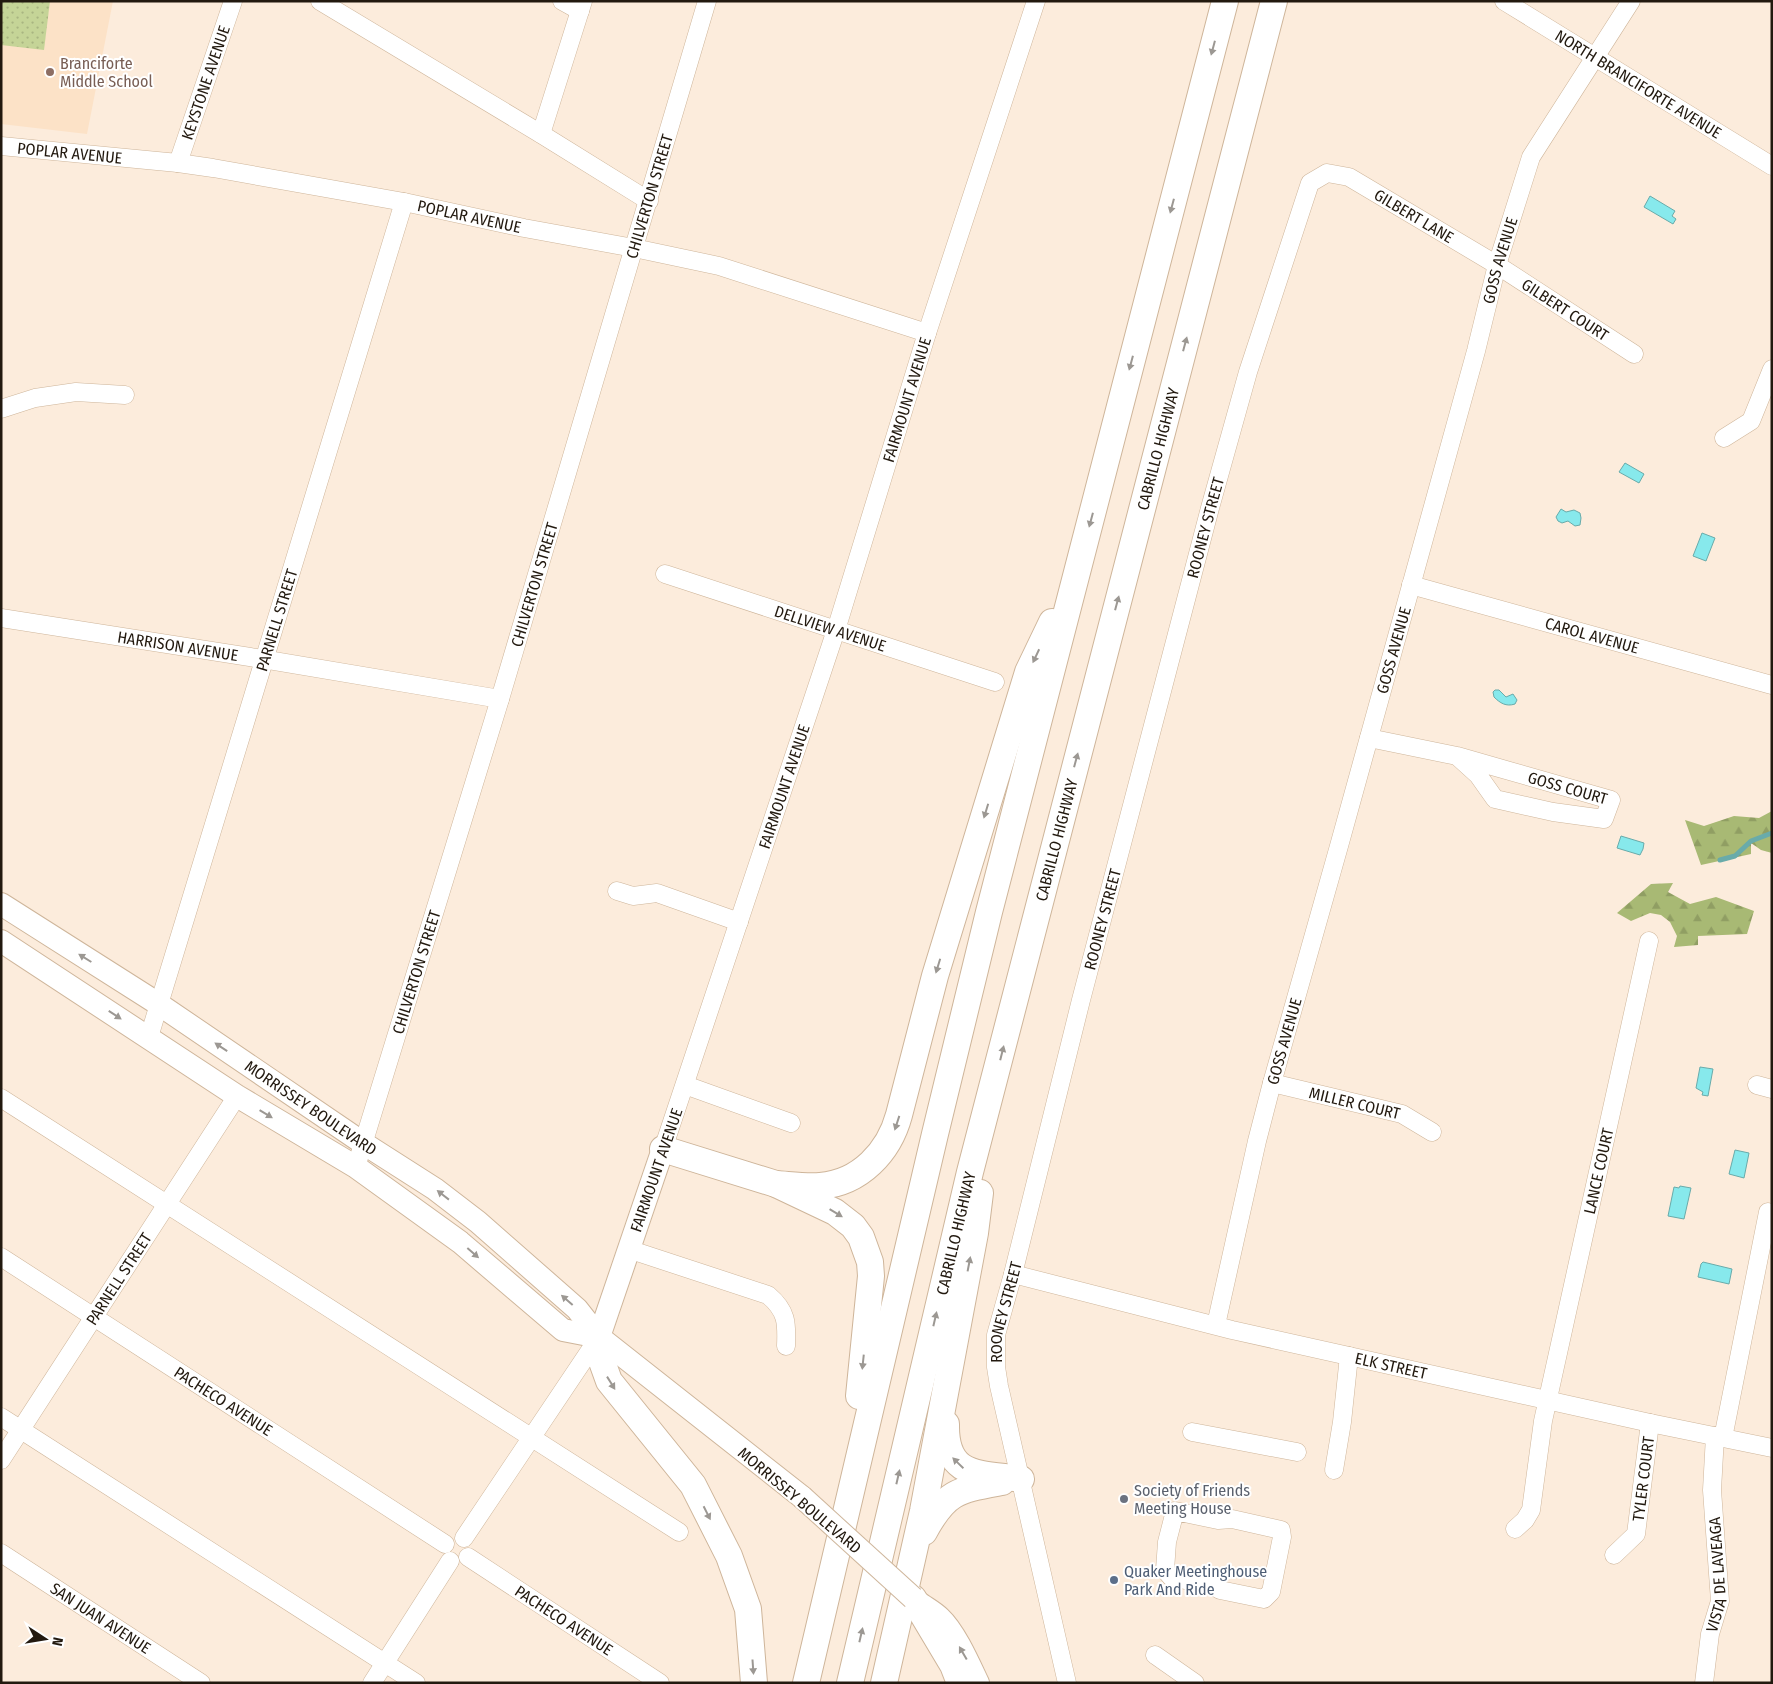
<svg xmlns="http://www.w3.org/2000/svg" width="1773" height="1684" font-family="'Fira Sans Condensed',sans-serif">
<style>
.built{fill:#fce2c7}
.grass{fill:url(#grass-dots)}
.forest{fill:url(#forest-firs)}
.water{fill:#87e9ec;stroke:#69abaa}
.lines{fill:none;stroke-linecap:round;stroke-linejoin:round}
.stream{stroke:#69abaa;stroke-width:5}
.minor-casing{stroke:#ceb59a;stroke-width:19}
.major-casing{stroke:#ceb59a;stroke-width:24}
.highway-casing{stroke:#ceb59a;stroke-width:28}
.minor{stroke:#fff;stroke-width:18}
.major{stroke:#fff;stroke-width:22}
.highway{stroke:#fff;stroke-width:26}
.major-bridge-casing{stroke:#ceb59a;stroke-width:24;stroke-linecap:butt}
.major-bridge{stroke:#fff;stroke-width:22}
.oneway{fill:#9c9893}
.education-dot{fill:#8d6e63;stroke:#fff;stroke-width:2}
.worship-dot{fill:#6b7280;stroke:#fff;stroke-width:2}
.service-dot{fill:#5c6f8a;stroke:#fff;stroke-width:2}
.labels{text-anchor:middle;stroke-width:4;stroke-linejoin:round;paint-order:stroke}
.education-label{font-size:16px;fill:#785e54;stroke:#fff;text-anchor:start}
.street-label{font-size:16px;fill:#22190f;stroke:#fff}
.worship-label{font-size:16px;fill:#5b616d;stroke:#fff;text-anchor:start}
.service-label{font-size:16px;fill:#4e5e75;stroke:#fff;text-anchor:start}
</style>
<defs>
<pattern id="grass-dots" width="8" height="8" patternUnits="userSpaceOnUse" patternTransform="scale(1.25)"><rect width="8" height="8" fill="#c5d497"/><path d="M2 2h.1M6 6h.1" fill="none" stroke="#a9b581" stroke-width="1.8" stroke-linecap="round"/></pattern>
<pattern id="forest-firs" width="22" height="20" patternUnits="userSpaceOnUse" patternTransform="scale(1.25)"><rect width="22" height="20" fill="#a8b974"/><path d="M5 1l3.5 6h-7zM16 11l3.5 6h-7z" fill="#909e63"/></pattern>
</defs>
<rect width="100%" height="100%" fill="#fcecdc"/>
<path class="built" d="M1 1H113L87 134 1 124Z"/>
<path class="grass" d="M1 1H50L44 50 1 45Z"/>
<path class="forest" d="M1772 811V853L1761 850 1751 843V854L1701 865 1685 820 1704 826 1734 816 1759 818Z
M1673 883 1668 892 1690 904 1716 897 1754 911 1747 934 1698 936V945L1674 947 1677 936 1670 922 1661 915 1650 913 1631 921 1617 913 1651 884Z"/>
<path class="water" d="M1650 196 1675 211 1672 216 1676 219 1673 224 1644 207Z
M1625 463 1644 474 1639 483 1619 472Z
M1561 509 1566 512 1574 510 1580 513 1581 518 1580 525 1575 526 1568 521 1562 523 1558 521 1556 517Z
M1702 533 1715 538 1706 561 1693 556Z
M1495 690H1499L1506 697 1513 694 1517 700 1515 704C1506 707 1500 703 1494 697L1493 692Z
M1621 836 1644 843 1643 849 1640 855 1617 848Z
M1700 1067 1713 1069 1708 1096 1702 1095 1703 1092 1696 1088Z
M1735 1150 1749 1153 1744 1178 1729 1174Z
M1680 1186 1691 1188 1684 1219 1668 1216 1674 1187 1679 1188Z
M1703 1262 1732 1269 1729 1284 1698 1277 1701 1264Z"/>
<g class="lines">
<path class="stream" d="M1720 860 1735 856 1751 841 1772 833"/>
<g class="minor-casing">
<g id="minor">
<path d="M320 1 541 134 649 201"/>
<path d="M562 1 580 11"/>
<path id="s1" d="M1504 1 1772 166"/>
<path d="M541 134 583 1"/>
<path id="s2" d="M1 146 178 163 213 168 404 202 524 228 634 248 719 266 927 333"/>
<path id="s3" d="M178 163 233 1"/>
<path d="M1 409 35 398 76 392 125 395"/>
<path d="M1724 438 1751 421 1772 369"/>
<path id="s4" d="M665 574 995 682"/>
<path id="s5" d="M1411 585 1772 685"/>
<path id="s6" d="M1 618 250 657 500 699"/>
<path id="s7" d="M1369 738 1457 756 1611 800 1604 819 1553 812 1495 799 1478 775 1457 756"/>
<path d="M617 891 633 896 657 893 739 922"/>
<path id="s8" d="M149 1037 404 202"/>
<path id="s9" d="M1272 1083 1402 1114 1432 1132"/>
<path d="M685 1085 791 1123"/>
<path d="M1757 1085 1772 1089"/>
<path d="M1 1098 679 1532"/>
<path id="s10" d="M663 1149 836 630 927 333 1036 1"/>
<path id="s11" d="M356 1167 500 699 707 1"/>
<path d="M628 1249 768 1295C787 1311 787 1323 786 1346"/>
<path id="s12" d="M1 1257 445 1544"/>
<path id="s13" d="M1013 1274 1232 1330 1650 1423 1772 1448"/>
<path id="s14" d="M1216 1325 1257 1141 1272 1083 1339 846 1476 351 1497 265 1531 157 1631 1"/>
<path d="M1 1417 416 1683"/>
<path d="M1192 1432 1297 1452"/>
<path d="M1723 1438 1768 1212"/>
<path id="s15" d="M1 1460 237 1096"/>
<path d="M1334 1470 1342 1422 1349 1356"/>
<path d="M1175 1511 1218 1520 1232 1519 1281 1530 1282 1537 1271 1592 1264 1599 1220 1590 1213 1586 1171 1577 1165 1570 1167 1542Z"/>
<path id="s16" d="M1515 1529 1525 1520 1531 1510 1543 1421 1649 941"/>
<path d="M464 1538 599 1337"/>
<path id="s17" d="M1 1553 201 1683"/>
<path id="s18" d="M1614 1555 1636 1534 1650 1423"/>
<path id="s19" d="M468 1557 660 1683"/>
<path d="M1155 1655 1195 1683"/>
<path d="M372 1683 450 1561"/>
<path id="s20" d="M1067 1683 999 1386 996 1367V1335L1013 1274 1081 1000 1210 508 1248 372 1310 183 1327 173 1349 177 1497 265 1634 354"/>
<path id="s21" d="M1704 1683 1710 1634 1720 1601 1712 1490 1715 1436"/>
</g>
</g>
<g class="major-casing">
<g id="major">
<path id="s22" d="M1 904 160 1005 363 1143 435 1189 478 1222 577 1309 599 1337 802 1497"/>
<path d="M1 941 237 1096 356 1167 460 1242 563 1330 599 1337"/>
<path d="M599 1337 663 1149"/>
<path d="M917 1601C924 1607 933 1611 940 1618 955 1632 969 1664 978 1683"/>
</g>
</g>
<g class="highway-casing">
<g id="highway">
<path d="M663 1149 776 1184 835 1212 853 1226 861 1237 870 1262 871 1276 859 1396"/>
<path d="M776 1184C791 1185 805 1187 820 1186 860 1183 889 1152 899 1115L935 976 1028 672 1052 622"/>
<path d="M599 1337 600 1356 609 1381 693 1485 729 1556 748 1609 754 1683"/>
<path d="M946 1424C945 1478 979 1473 1021 1479"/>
<path d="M924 1532C946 1491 958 1490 1002 1482"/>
<path d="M913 1598 953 1665 960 1683"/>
<path d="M806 1683 935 1134 989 912 1225 1"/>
<path id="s23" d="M850 1683 970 1172 1274 1"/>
<path d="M884 1683 923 1511 975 1233 980 1193"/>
</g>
</g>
<use href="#minor" class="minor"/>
<use href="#major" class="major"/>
<use href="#highway" class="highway"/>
<g class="major-bridge-casing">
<path id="major-bridge" d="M802 1497 913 1598"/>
</g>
<use href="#major-bridge" class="major-bridge"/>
</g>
<defs><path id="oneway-solid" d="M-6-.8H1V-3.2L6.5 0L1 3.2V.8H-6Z" transform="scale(1.25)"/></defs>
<g class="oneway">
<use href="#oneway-solid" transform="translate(1213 48) rotate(105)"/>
<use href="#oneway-solid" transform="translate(1172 206) rotate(105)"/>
<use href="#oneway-solid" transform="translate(1185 344) rotate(-75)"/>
<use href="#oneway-solid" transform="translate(1131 363) rotate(105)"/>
<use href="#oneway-solid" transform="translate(1091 520) rotate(105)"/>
<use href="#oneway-solid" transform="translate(1117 603) rotate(-75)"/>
<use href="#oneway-solid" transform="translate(1036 656) rotate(115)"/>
<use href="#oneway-solid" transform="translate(1076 760) rotate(-75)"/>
<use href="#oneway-solid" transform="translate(986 811) rotate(107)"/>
<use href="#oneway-solid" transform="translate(85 958) rotate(-148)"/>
<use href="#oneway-solid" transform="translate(938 966) rotate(107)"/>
<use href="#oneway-solid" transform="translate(115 1015) rotate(33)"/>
<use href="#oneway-solid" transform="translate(221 1047) rotate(-146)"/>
<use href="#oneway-solid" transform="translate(1002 1053) rotate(-76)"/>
<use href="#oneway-solid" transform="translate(266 1114) rotate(31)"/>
<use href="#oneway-solid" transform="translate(897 1123) rotate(108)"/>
<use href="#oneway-solid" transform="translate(443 1195) rotate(-142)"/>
<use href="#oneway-solid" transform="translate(836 1213) rotate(31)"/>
<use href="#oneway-solid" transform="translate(473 1253) rotate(41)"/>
<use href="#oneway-solid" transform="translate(969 1264) rotate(-79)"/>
<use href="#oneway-solid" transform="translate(567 1300) rotate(-139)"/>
<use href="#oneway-solid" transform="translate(935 1319) rotate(-77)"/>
<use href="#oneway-solid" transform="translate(863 1362) rotate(96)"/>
<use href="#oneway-solid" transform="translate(611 1383) rotate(58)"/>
<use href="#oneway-solid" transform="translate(958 1463) rotate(-136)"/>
<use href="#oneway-solid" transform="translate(898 1477) rotate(-77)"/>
<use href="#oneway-solid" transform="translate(707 1513) rotate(63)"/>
<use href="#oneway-solid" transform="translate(861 1635) rotate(-77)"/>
<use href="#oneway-solid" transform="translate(963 1653) rotate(-120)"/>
<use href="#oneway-solid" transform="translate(753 1667) rotate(86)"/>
</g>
<circle class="education-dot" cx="50" cy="72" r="5"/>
<circle class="worship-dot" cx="1124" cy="1499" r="5"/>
<circle class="service-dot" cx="1114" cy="1580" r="5"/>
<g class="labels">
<g class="education-label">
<text x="60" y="69">Branciforte<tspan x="60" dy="18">Middle School</tspan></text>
</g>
<g class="street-label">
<text dy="6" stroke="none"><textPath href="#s3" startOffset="85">KEYSTONE AVENUE</textPath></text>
<text dy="6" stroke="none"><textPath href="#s1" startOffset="158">NORTH BRANCIFORTE AVENUE</textPath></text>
<text dy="6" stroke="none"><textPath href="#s2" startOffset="69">POPLAR AVENUE</textPath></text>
<text dy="6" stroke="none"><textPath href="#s11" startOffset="1014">CHILVERTON STREET</textPath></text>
<text dy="6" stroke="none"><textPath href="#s20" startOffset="1668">GILBERT LANE</textPath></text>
<text dy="6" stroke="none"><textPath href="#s2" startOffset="474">POPLAR AVENUE</textPath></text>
<text dy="6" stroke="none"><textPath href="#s14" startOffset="1102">GOSS AVENUE</textPath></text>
<text dy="6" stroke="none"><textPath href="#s20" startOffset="1846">GILBERT COURT</textPath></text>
<text dy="6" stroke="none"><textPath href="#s10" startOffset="788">FAIRMOUNT AVENUE</textPath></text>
<text dy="6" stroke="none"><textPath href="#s23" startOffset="1272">CABRILLO HIGHWAY</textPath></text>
<text dy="6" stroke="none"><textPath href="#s20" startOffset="1190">ROONEY STREET</textPath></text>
<text dy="6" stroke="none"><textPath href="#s11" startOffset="609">CHILVERTON STREET</textPath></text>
<text dy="6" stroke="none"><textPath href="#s8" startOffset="436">PARNELL STREET</textPath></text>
<text dy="6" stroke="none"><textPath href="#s4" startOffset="174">DELLVIEW AVENUE</textPath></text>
<text dy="6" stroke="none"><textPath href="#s5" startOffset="188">CAROL AVENUE</textPath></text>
<text dy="6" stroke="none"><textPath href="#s6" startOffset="179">HARRISON AVENUE</textPath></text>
<text dy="6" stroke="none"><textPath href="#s14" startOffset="698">GOSS AVENUE</textPath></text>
<text dy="6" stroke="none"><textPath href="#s10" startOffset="382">FAIRMOUNT AVENUE</textPath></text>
<text dy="6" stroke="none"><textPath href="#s7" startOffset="205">GOSS COURT</textPath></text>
<text dy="6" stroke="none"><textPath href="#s23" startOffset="868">CABRILLO HIGHWAY</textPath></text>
<text dy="6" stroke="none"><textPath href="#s20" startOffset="785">ROONEY STREET</textPath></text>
<text dy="6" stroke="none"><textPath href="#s11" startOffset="204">CHILVERTON STREET</textPath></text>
<text dy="6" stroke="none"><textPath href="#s14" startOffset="292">GOSS AVENUE</textPath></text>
<text dy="6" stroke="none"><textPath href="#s9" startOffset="85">MILLER COURT</textPath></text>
<text dy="6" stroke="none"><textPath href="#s22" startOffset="371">MORRISSEY BOULEVARD</textPath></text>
<text transform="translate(656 1170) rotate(-71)" y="6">FAIRMOUNT AVENUE</text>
<text dy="6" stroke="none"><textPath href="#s16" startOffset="371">LANCE COURT</textPath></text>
<text dy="6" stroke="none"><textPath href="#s23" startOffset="462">CABRILLO HIGHWAY</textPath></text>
<text dy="6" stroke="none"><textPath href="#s15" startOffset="216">PARNELL STREET</textPath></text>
<text dy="6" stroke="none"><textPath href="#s20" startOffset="380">ROONEY STREET</textPath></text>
<text dy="6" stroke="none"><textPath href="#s13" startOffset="389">ELK STREET</textPath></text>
<text dy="6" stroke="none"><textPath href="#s12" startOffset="265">PACHECO AVENUE</textPath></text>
<text dy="6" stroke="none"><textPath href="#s18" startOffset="86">TYLER COURT</textPath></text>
<text transform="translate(800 1500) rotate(40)" y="6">MORRISSEY BOULEVARD</text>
<text dy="6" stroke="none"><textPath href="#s21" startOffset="110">VISTA DE LAVEAGA</textPath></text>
<text dy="6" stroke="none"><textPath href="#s17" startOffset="119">SAN JUAN AVENUE</textPath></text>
<text dy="6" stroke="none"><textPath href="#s19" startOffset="115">PACHECO AVENUE</textPath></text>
</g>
<g class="worship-label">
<text x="1134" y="1496">Society of Friends<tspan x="1134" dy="18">Meeting House</tspan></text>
</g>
<g class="service-label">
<text x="1124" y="1577">Quaker Meetinghouse<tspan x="1124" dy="18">Park And Ride</tspan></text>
</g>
</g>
<rect width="1773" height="1684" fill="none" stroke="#22190f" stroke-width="5"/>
<g transform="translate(45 1639) rotate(102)" stroke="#ffffff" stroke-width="4" paint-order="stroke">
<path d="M0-4L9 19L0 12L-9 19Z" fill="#22190f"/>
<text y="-8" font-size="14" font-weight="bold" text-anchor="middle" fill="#22190f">N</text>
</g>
</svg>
